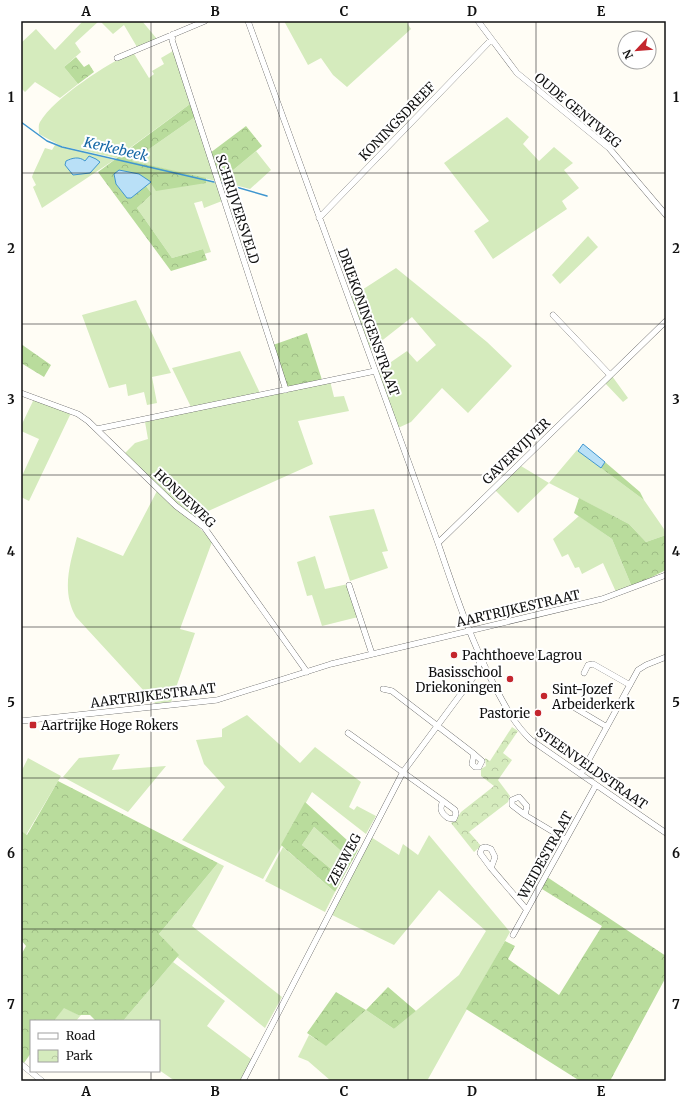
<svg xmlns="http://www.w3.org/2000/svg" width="687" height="1102" font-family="Merriweather,serif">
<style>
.grass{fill:#d5ebbd}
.forest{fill:url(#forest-crowns);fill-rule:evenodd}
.park{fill:url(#park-crowns)}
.water{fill:#b9e0f7;stroke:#3f96cf}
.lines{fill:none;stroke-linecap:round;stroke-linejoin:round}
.stream{stroke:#3f96cf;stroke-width:1.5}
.minor-casing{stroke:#444;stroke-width:6}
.minor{stroke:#fff;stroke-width:5.5}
.grid{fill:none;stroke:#111;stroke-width:1;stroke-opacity:0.55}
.poi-dot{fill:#c4262e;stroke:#fff;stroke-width:1.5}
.labels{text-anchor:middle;stroke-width:4;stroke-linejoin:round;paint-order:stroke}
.street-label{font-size:13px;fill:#111;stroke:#fff}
.poi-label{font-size:13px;fill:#111;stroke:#fff;text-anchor:start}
.water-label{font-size:14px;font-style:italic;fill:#1768a6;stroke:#fff}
.neatline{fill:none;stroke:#111;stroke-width:1.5}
.grid-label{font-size:13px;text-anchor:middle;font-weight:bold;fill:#111}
</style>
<defs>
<pattern id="forest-crowns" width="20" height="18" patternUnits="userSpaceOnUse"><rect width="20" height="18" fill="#b9dc9c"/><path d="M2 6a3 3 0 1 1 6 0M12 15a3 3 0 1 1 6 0" fill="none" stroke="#9ebc85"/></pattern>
<pattern id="park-crowns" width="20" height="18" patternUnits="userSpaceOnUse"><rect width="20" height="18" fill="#d5ebbd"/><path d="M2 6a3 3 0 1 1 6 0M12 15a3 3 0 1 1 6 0" fill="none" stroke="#b6c8a1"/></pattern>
</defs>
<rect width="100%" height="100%" fill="#fffdf5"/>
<path class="grass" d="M83 21H99L75 43 81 52 64 67 78 84 60 98 35 82 25 92 21 88V43L36 29 55 50Z
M100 21H142L157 39 137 47 124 25 113 34Z
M284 21H406L411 29 347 87 333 75 321 58 308 65Z
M173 51 190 104 116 158 61 146 39 134C39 130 38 125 40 122 54 98 108 63 133 52L149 78 154 74 152 71 164 64 161 58Z
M195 117 216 181 132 161Z
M507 117 529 137 523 144 539 161 554 147 573 163 564 170 579 188 562 201 567 209 493 259 474 231 489 221 444 163Z
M55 145 114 160 42 208 33 187 36 185 32 177 33 174 45 148 52 150Z
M256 151 271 170 250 189 220 181Z
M206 180 216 183 222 201 204 208 202 201 194 203 211 252 204 254 203 249 172 258 137 208 152 194 146 186 151 182 206 183Z
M588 236 598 247 560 284 552 275Z
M396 268 487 342 512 366 468 413 442 388 411 422 398 428 378 371 407 351 417 362 436 345 412 317 370 350 351 297Z
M136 300 171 373 152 377 157 403 147 405 144 392 128 396 126 384 109 388 82 315Z
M240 351 260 393 191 407 172 368Z
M612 376 628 398 623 402 605 383Z
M330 381 334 397 344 396 349 411 298 421 313 464 195 517 183 509 124 454 135 443 148 439 145 422Z
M34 399 71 413 29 501 21 497V478L39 439 21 431V426Z
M577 450 644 500 664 529 666 535 646 542 629 524 549 483 518 513 495 490 521 466 549 483Z
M157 491C175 509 197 522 212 542L180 629 195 633 171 702 156 704 76 617C61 591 70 564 77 537L123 556Z
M374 509 388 551 382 552 388 568 350 581 329 516Z
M579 516 612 539 632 587 616 592 603 563 582 574 579 567 575 568 568 554 562 557 553 539Z
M315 556 325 589 348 584 358 617 322 626 312 595 307 596 297 562Z
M247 715 300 763 315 747 361 782 349 807 354 810 357 806 376 816 366 834 312 792 263 879 182 840 225 787 204 764 196 740 222 737V729Z
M120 754 112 770 166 766 128 812 63 777 79 758Z
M28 758 61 776 26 835 21 831V772Z
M314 827 341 851 331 869 302 845Z
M429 835 510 932 427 1081H331L308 1061 298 1057 309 1035 326 1045 366 1010 394 1029 459 975 486 931 439 890 394 945 332 915 371 837 399 855 403 844 418 855Z
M283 847 335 892 325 912 265 881Z
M218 863 224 866 192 926 282 997 265 1028 177 957 178 955 159 934Z
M173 962 225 1001 207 1026 251 1059 240 1081H175L159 1070V1021H123Z
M64 1007 78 1015H81L76 1021H54Z"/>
<path class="forest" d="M76 57 84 67 89 64 94 72 78 84 64 67Z
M190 104 195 117 132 161 206 178V183L156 191C144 171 134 174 114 174 116 187 120 191 131 198L146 186 152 194 137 208 172 258 203 249 207 260 171 271 98 172Z
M246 126 262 146 220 181 210 153Z
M307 333 322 380 286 388 273 345Z
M21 344 51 365 44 377 21 363Z
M605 462 640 492 644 500 601 468Z
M579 498 629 524 646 542 666 535V570L632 587 612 539 574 513Z
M58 781 218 863 159 934 179 955 123 1021H96L90 1015H78L64 1008 54 1021H31V1053L24 1063H21V955L26 946 21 940V831L27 835Z
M305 802 358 850 335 892 281 845ZM314 827 341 851 331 869 302 845Z
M547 877 666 956V977L610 1081H580L466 1009 505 941 515 946 508 959 559 995 602 926 542 889Z
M388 987 416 1011 394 1029 366 1010 326 1046 307 1033 336 992 366 1010Z"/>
<path class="park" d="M512 727 518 731 503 753 512 760 498 780 510 796 508 802 469 832 481 846 474 852 451 823 456 820 461 812 494 786 481 776V769L486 766 485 758 490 761Z"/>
<path class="water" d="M89 156 96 159 100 162 90 173 73 175 65 165 66 161C72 158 79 156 85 161Z
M119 170 139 174 151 182 131 198H127L116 184 114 174Z
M583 444 605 462 601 468 578 451Z"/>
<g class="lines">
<path class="stream" d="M21 122 47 141 62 147 214 182
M222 183 267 196"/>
<g class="minor-casing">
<path id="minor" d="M248 21 438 543C455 593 471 641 495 687 505 706 515 725 531 740L666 833
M478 21 517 73 609 148 666 215
M173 34 172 40 286 390
M117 58 205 21
M319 218 491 40
M553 315 610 375
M21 393 78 414 88 421 176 506 204 527 307 672
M97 429 375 371
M438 543 666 321
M349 585 372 654
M584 673 588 665 593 664 630 685
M383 689 392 691 474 754 472 764 475 767H479L482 761 474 754
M575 708 607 727
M21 721 217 700 331 664 602 599 666 575
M348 733 443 801
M581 774 638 670 646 665 666 657
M519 797 527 806 525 815 512 805V800Z
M443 801 455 810 456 814 454 819 448 818C441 813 439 809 443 801Z
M525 815 565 839
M486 847 491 849 495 857 491 868 480 853 482 848Z
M491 868 527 910
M513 935 596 785
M21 1064 42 1081
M243 1081 403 772 472 679 478 669 480 659"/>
</g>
<use href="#minor" class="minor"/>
</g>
<path class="grid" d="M151 21V1021M279 21V1081M408 21V1081M536 21V1081M21 173H666M21 324H666M21 475H666M21 627H666M21 778H666M21 929H666M151 1071V1081"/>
<g class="poi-dot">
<circle cx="454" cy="655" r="4"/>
<circle cx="510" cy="679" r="4"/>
<circle cx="544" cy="696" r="4"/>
<circle cx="538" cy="713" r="4"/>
<rect x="29" y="721" width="8" height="8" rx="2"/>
</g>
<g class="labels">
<g class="street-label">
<text transform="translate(578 110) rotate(40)" y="5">OUDE GENTWEG</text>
<text transform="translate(397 121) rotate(-46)" y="5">KONINGSDREEF</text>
<text transform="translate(238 209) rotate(72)" y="5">SCHRIJVERSVELD</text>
<text transform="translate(369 322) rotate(70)" y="5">DRIEKONINGENSTRAAT</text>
<text transform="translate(516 451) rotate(-44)" y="5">GAVERVIJVER</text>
<text transform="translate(185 498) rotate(43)" y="5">HONDEWEG</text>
<text transform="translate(518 608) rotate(-13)" y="5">AARTRIJKESTRAAT</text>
<text transform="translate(153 695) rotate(-7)" y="5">AARTRIJKESTRAAT</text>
<text transform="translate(592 768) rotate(35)" y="5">STEENVELDSTRAAT</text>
<text transform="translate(545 855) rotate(-61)" y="5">WEIDESTRAAT</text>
<text transform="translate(344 859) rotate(-62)" y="5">ZEEWEG</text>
</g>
<g class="poi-label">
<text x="462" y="660">Pachthoeve Lagrou</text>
<text x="502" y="677" text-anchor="end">Basisschool<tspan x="502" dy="15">Driekoningen</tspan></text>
<text x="552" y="694">Sint-Jozef<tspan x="552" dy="15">Arbeiderkerk</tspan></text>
<text x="530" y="718" text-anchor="end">Pastorie</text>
<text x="41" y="730">Aartrijke Hoge Rokers</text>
</g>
<g class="water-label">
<text transform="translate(116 149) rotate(13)" y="5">Kerkebeek</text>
</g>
</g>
<rect width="687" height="1102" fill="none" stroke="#ffffff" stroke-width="44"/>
<rect x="30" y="1020" width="130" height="52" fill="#ffffff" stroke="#a0a0a0"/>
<rect x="38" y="1033" width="20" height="6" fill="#ffffff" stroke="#a0a0a0"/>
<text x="66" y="1040" font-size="12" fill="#111111">Road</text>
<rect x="38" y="1050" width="20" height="12" fill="url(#park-crowns)" stroke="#a0a0a0"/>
<text x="66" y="1060" font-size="12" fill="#111111">Park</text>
<g transform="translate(637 50) rotate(244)"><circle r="19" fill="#ffffff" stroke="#a0a0a0"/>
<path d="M0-3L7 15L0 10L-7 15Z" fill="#c4262e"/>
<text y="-6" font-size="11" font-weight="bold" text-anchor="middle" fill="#111111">N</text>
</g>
<rect x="22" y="22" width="643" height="1058" class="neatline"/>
<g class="grid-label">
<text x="86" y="16">A</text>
<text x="215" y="16">B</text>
<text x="344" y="16">C</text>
<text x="472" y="16">D</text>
<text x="601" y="16">E</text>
<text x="11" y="102">1</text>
<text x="676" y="102">1</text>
<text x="11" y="253">2</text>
<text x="676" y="253">2</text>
<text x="11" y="404">3</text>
<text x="676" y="404">3</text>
<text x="11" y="556">4</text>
<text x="676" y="556">4</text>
<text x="11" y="707">5</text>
<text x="676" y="707">5</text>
<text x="11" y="858">6</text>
<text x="676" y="858">6</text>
<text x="11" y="1009">7</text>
<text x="676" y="1009">7</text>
<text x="86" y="1096">A</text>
<text x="215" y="1096">B</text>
<text x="344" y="1096">C</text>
<text x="472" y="1096">D</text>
<text x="601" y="1096">E</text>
</g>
</svg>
